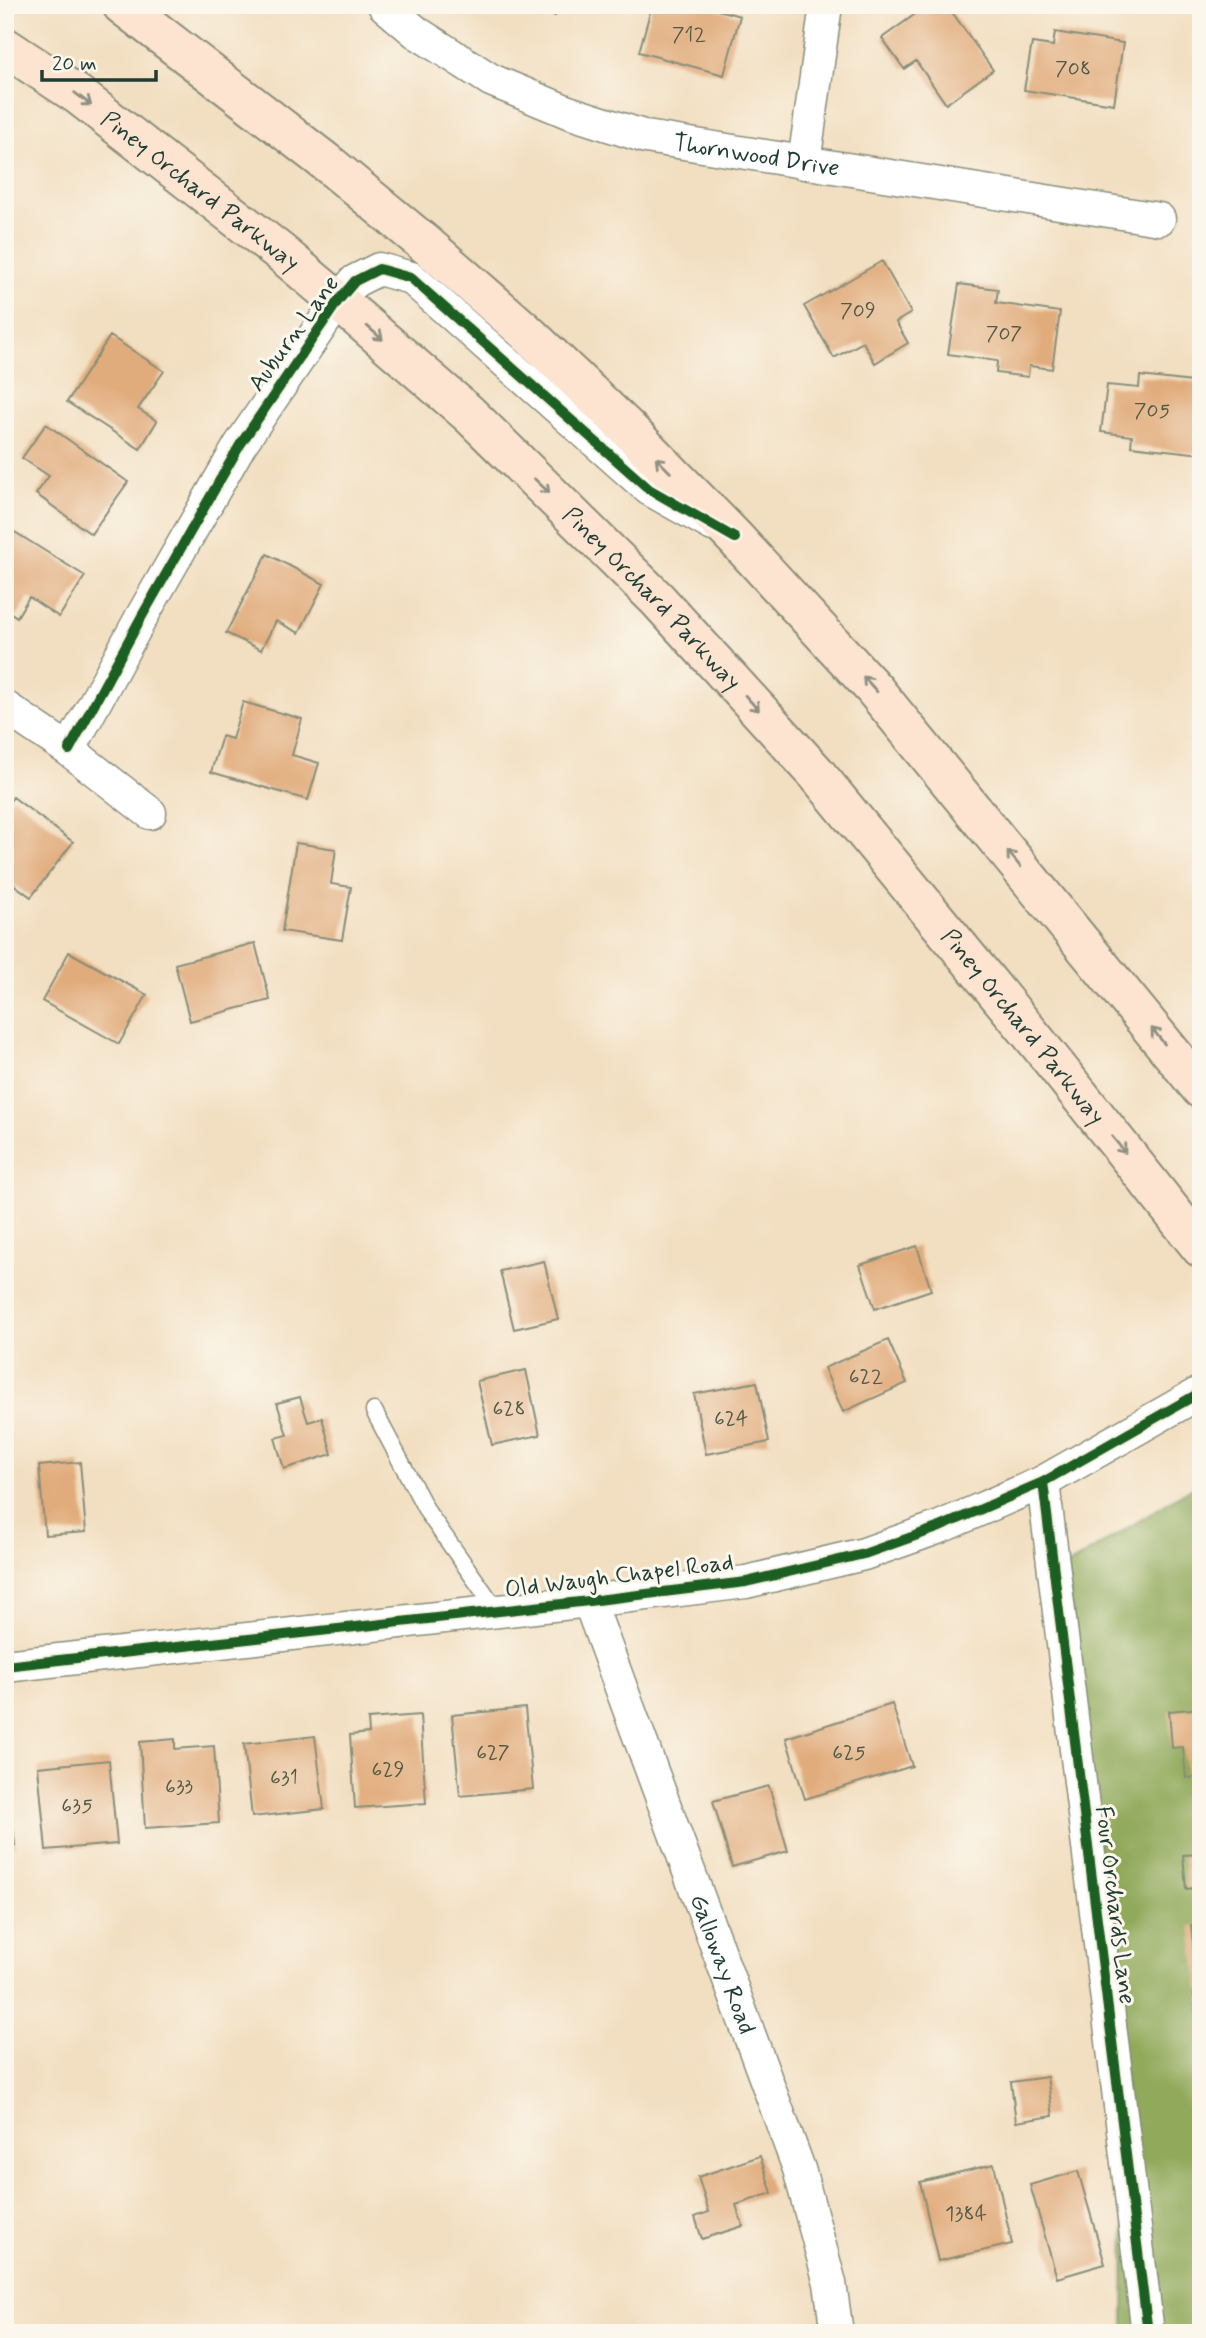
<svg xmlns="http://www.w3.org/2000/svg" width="1206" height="2338" font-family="Mynerve,sans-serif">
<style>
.forest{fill:#90a95a;stroke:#587347;stroke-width:2}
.building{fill:#e1ac7c}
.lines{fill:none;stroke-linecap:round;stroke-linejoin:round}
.service-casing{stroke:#888e7a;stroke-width:19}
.minor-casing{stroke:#888e7a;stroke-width:35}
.secondary-casing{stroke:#888e7a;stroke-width:42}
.service{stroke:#fff;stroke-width:16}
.minor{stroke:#fff;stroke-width:32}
.secondary{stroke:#fde4d1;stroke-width:38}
.cycleway-casing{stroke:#fbf7ec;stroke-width:15}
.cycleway{stroke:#1b5e20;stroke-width:10}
.oneway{stroke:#8e9082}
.labels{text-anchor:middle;stroke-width:6;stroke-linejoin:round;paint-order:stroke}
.number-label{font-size:21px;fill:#505946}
.street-label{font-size:24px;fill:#1f3d34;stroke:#fbf7ec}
</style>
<rect width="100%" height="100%" fill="#fbf7ec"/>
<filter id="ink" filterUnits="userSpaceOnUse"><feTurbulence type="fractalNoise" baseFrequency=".0143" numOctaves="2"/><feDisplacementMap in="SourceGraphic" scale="14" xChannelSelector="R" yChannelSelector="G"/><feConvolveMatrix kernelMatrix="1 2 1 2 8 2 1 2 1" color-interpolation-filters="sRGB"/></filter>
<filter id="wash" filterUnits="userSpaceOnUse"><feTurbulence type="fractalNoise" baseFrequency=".00686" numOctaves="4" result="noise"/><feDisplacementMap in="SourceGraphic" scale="28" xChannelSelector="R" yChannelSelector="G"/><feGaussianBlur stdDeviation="1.57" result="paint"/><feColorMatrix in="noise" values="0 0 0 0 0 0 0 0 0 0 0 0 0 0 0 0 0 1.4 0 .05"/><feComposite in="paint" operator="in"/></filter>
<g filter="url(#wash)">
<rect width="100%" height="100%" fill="#f2dec0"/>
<path class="forest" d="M1201 1482V2333H1124L1126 2099 1067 1566Z"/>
<g id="blocks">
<path class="building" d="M530 5H560L555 16Z
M652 5H700L740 16 724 75 639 52Z
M928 5H947L993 70 946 104 916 61 904 69 882 38Z
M1055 32 1123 43 1114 104 1024 90 1032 43 1053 46Z
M882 261 911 313 896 322 908 343 875 363 863 342 834 358 804 306Z
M959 284 998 289 996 303 1060 312 1052 369 1029 366 1028 377 996 373 997 361 948 354Z
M110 336 164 371 138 409 157 421 140 449 67 402Z
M1140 376 1201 383V454L1131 446 1132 436 1101 432 1107 385 1139 388Z
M46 424 128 482 91 534 36 494 49 476 22 458Z
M10 529 85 576 59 617 29 597 17 617 5 609V536Z
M267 554 324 584 299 633 276 621 261 650 226 633Z
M243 702 302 719 292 755 319 763 308 800 211 772 222 736 232 739Z
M13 797 73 842 31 897 5 878V808Z
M296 843 336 849 331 884 351 887 342 940 282 931Z
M255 943 270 1000 190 1021 175 964Z
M69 952 147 995 119 1044 42 1001Z
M917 1246 931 1290 875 1309 860 1265Z
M544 1261 558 1319 514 1329 500 1271Z
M888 1340 907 1383 843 1412 824 1368Z
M526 1370 540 1435 492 1445 477 1381Z
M757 1382 769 1442 706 1454 694 1394Z
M300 1397 308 1422 322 1418 332 1454 284 1469 275 1438 287 1435 277 1403Z
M80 1462 86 1532 45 1535 39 1466Z
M892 1704 912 1766 805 1799 786 1738Z
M525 1708 533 1789 460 1796 452 1715Z
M1201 1708V1777L1186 1778 1183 1747 1172 1748 1169 1711Z
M420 1715 426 1803 355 1808 350 1735 369 1733 368 1719Z
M315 1736 324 1809 252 1817 244 1744Z
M175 1739V1749L214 1746 219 1823 145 1828 140 1742Z
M109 1760 117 1844 46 1850 38 1767Z
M5 1772H7L15 1846 5 1847Z
M769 1786 788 1851 732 1867 713 1801Z
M1201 1854V1887L1186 1889 1183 1855Z
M1201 1925V1990H1199L1191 1926Z
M1047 2077 1053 2116 1016 2122 1011 2082Z
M760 2156 772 2193 736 2205 743 2226 702 2239 695 2217 709 2212 698 2177Z
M994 2164 1012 2244 938 2261 920 2182Z
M1078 2171 1105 2264 1057 2278 1030 2185Z"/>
</g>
</g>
<g filter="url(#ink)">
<use href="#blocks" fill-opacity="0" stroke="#888e7a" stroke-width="2"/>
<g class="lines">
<g class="service-casing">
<path id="service" d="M374 1411 428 1513 498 1612"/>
</g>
<g class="minor-casing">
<g id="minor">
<path id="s1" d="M384 5 416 32 491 80 568 112 646 137 1159 219"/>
<path d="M804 163 826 5"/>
<path d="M5 707 69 750 150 813"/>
<path d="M69 750 142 616 240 445 338 301 355 281 379 269 411 278 649 489 713 525"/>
<path d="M1043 1482 1148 2333"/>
<path id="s2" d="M589 1601 799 2169 830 2283 837 2333"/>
<path d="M5 1666 589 1601 746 1582 864 1554 940 1527 1043 1482 1201 1392"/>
</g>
</g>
<g class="secondary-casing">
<g id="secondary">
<path d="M122 5 331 166 429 247 524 330 628 429 735 538 874 689 1201 1089"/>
<path id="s3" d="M5 47 78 95 280 252 338 301 469 414 657 599 816 773 1038 1043 1201 1248"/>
</g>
</g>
<use href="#service" class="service"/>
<use href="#minor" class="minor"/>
<use href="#secondary" class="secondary"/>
<g class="cycleway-casing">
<path id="cycleway" d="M69 750 142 616 240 445 338 301 355 281 379 269 411 278 649 489 735 538
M1043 1482 1148 2333
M5 1666 589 1601 746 1582 864 1554 940 1527 1043 1482 1201 1392"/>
</g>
<use href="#cycleway" class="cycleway"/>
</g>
<defs><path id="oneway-shaft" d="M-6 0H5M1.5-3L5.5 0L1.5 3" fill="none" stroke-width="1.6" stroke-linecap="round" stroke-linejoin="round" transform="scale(1.75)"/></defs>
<g class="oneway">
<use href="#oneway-shaft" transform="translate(83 99) rotate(37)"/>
<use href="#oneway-shaft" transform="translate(375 333) rotate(41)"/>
<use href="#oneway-shaft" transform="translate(663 465) rotate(-135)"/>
<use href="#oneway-shaft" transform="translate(542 486) rotate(44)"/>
<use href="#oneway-shaft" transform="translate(870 684) rotate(-132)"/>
<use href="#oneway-shaft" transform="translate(752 703) rotate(48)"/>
<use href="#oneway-shaft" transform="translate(1014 859) rotate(-129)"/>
<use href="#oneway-shaft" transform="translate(1158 1036) rotate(-129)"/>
<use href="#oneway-shaft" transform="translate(1119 1145) rotate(51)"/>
</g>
</g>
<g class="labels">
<g class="number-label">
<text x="689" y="41">712</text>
<text x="1073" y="75">708</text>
<text x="858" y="317">709</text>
<text x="1004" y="340">707</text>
<text x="1152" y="417">705</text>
<text x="866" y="1383">622</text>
<text x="509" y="1415">628</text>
<text x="731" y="1425">624</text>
<text x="493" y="1759">627</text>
<text x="849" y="1759">625</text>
<text x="388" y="1776">629</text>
<text x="284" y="1784">631</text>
<text x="179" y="1793">633</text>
<text x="77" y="1812">635</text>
<text x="966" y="2220">1384</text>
</g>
<g class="street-label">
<text dy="8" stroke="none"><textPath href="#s1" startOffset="408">Thornwood Drive</textPath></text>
<text dy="8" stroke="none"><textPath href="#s3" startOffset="243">Piney Orchard Parkway</textPath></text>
<text transform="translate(293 333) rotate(-54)" y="8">Auburn Lane</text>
<text dy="8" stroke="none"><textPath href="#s3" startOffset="852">Piney Orchard Parkway</textPath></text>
<text dy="8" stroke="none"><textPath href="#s3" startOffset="1419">Piney Orchard Parkway</textPath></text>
<text transform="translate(619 1575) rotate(-7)" y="8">Old Waugh Chapel Road</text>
<text transform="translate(1116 1905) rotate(83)" y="8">Four Orchards Lane</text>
<text dy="8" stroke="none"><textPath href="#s2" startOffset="387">Galloway Road</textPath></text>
</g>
</g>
<rect width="1206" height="2338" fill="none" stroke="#fbf7ec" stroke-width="28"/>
<path d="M42 70v10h114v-10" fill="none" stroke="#1f3d34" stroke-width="3.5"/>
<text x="52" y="70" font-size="21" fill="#1f3d34" stroke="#fbf7ec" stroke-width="5" paint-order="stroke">20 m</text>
</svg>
